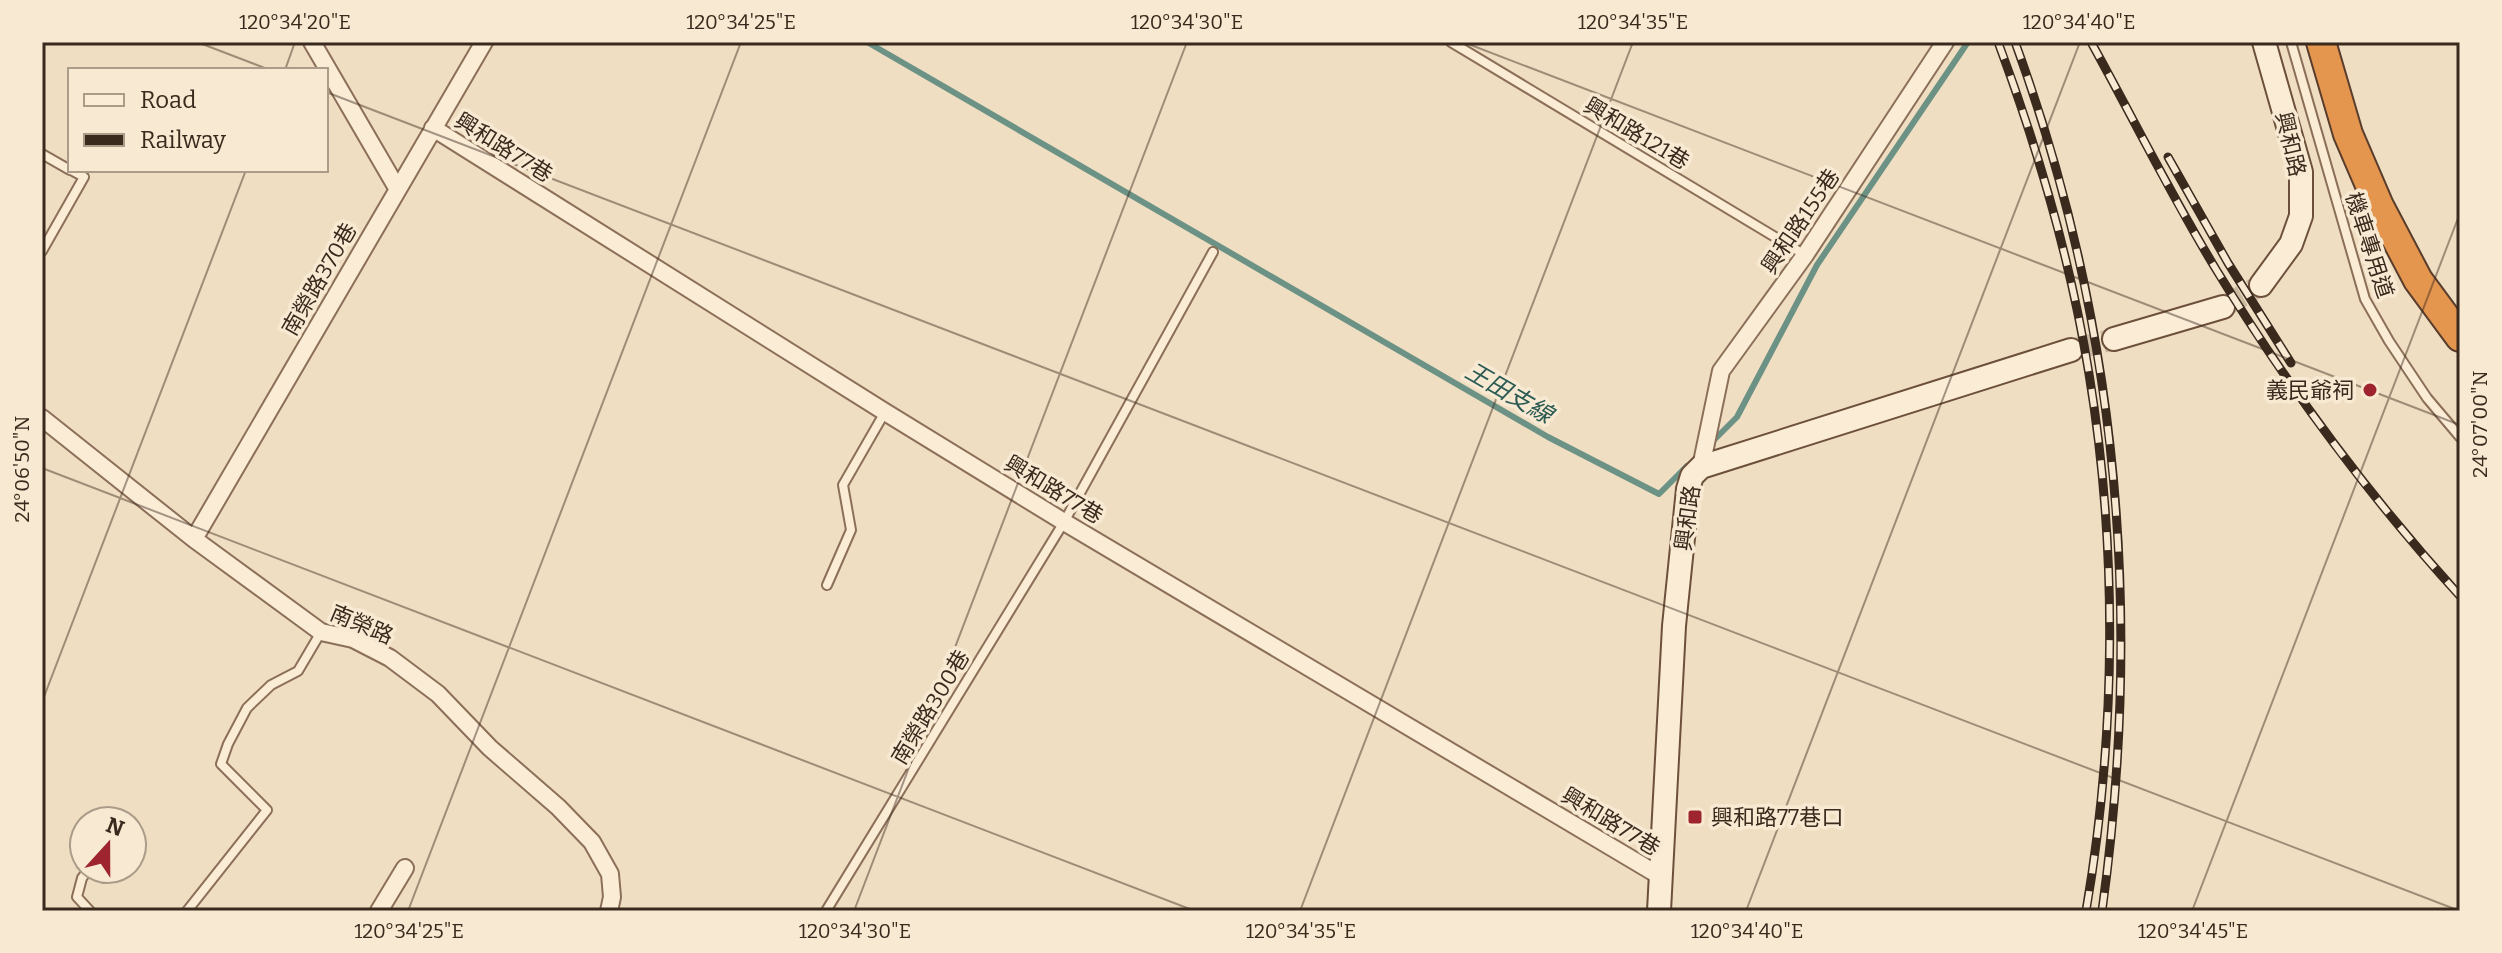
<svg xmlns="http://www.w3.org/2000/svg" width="2502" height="953" font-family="Bitter,'Noto Sans TC',serif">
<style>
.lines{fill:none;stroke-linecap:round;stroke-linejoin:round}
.stream{stroke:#6b9285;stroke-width:6}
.secondary-tunnel{stroke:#ccbaa1;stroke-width:22;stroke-dasharray:22 11;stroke-linecap:butt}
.lane-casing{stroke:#8b6f58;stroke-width:12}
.street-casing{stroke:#8b6f58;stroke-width:20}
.secondary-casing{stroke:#6d503b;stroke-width:26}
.highway-casing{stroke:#593d2d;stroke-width:32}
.lane{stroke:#fbecd6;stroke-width:8}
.street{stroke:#fbecd6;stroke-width:16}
.secondary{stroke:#fbecd6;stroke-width:22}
.highway{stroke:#e4954e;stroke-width:28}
.rail-casing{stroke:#3a291d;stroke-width:9}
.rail{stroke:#f7e9d2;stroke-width:6;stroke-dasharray:18;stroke-linecap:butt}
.ticks{fill:none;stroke:#3a291d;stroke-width:2;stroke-opacity:0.45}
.poi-dot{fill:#9e2530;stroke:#f7e9d2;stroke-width:3}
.labels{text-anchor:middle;stroke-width:7;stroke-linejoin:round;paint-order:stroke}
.street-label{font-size:22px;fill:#3a291d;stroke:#f7e9d2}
.poi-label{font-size:22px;fill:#3a291d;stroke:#f7e9d2;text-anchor:end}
.water-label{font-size:24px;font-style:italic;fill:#2c5b54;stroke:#f7e9d2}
.neatline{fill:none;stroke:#3a291d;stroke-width:3}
.ticks-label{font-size:20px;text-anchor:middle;fill:#3a291d}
</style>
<rect width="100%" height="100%" fill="#f0dec2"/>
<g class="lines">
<path class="stream" d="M867 42 1548 437 1659 494 1687 466
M1709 445 1737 417 1817 265 1968 42"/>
<path class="secondary-tunnel" d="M2223 307 2261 285
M2071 350 2114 339"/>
<g class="lane-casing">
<path id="lane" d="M1451 42 1805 255
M2291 42 2365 299 2389 341 2427 398 2460 437
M42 154 70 170
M42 251 84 177 71 170
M827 585 851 530 843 485 885 412
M89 869 82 878 77 897 90 911
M187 911 267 810 221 764 228 744 247 708 271 685 298 671 321 632
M826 911 1064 522 1213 252"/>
</g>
<g class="street-casing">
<path id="street" d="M312 42 397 188
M433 128 885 412 1064 522 1660 876
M42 418 194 539 321 632 353 639 390 658 438 694 490 748 558 807 592 842 610 874 612 897 609 911
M1701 467 1721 371 1805 255 1945 42
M194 539 484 42
M379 911 405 868"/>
</g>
<g class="secondary-casing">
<path id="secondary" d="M2261 285 2291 244 2301 216V172L2264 42
M2114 339 2223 307
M1659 911 1674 626 1688 489 1692 476 1701 467 2071 350"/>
</g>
<g class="highway-casing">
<path id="highway" d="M2321 42 2348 134 2379 206 2418 280 2460 337"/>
</g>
<use href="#lane" class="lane"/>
<use href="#street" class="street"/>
<use href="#secondary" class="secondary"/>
<use href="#highway" class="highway"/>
<g class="rail-casing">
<path id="rail" d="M1998 42C2038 149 2071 262 2089 374 2118 550 2116 736 2086 911
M2015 42C2118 323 2143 616 2102 911
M2091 42C2133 118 2172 197 2217 271 2288 387 2368 495 2460 596
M2168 157 2228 263 2291 363"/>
</g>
<use href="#rail" class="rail"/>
</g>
<path class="ticks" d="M197 42 270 70M1463 42 2460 425M285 70 295 42M326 92 2460 911M42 468 1195 911M42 702 246 170M408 911 741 42M854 911 1187 42M1300 911 1633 42M1746 911 2080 42M2192 911 2460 213"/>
<g class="poi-dot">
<circle cx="2370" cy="390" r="8"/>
<rect x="1687" y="809" width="16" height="16" rx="4"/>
</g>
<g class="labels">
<g class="street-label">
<text transform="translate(1637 133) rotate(31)" y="8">興和路121巷</text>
<text transform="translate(2291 144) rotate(77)" y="8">興和路</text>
<text transform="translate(504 147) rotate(32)" y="8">興和路77巷</text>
<text transform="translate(1800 221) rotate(-56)" y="8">興和路155巷</text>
<text transform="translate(2370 245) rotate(72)" y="8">機車專用道</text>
<text transform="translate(319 279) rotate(-60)" y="8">南榮路370巷</text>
<text transform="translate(1054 489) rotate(31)" y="8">興和路77巷</text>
<text transform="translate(1687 518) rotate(-82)" y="8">興和路</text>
<text transform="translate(362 624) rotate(23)" y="8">南榮路</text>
<text transform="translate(930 707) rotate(-59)" y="8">南榮路300巷</text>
<text transform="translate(1611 821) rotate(31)" y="8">興和路77巷</text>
</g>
<g class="poi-label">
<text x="2354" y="398">義民爺祠</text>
<text x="1711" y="825" text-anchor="start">興和路77巷口</text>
</g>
<g class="water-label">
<text transform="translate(1509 393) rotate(30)" y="8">王田支線</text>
</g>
</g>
<rect width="2502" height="953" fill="none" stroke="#f7e9d2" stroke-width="88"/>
<rect x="68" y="68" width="260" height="104" fill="#f7e9d2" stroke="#ab9c8a" stroke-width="2"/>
<rect x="84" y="94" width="40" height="12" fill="#fbecd6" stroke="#ab9c8a" stroke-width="2"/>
<text x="140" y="108" font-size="24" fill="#3a291d">Road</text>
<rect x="84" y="134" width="40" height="12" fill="#3a291d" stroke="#ab9c8a" stroke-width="2"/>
<text x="140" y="148" font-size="24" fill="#3a291d">Railway</text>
<g transform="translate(108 845) rotate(21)"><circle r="38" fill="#f7e9d2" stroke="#ab9c8a" stroke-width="2"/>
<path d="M0-6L14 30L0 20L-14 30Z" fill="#9e2530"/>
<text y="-12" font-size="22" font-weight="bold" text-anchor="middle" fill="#3a291d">N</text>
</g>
<rect x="44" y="44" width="2414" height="865" class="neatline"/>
<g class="ticks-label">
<text x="295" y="29">120°34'20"E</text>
<text x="741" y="29">120°34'25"E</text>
<text x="1187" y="29">120°34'30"E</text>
<text x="1633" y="29">120°34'35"E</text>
<text x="2079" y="29">120°34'40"E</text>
<text transform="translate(2480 424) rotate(-90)" y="7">24°07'00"N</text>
<text transform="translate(22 469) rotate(-90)" y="7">24°06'50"N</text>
<text x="409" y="938">120°34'25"E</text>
<text x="855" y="938">120°34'30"E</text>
<text x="1301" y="938">120°34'35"E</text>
<text x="1747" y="938">120°34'40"E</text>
<text x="2193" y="938">120°34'45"E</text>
</g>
</svg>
